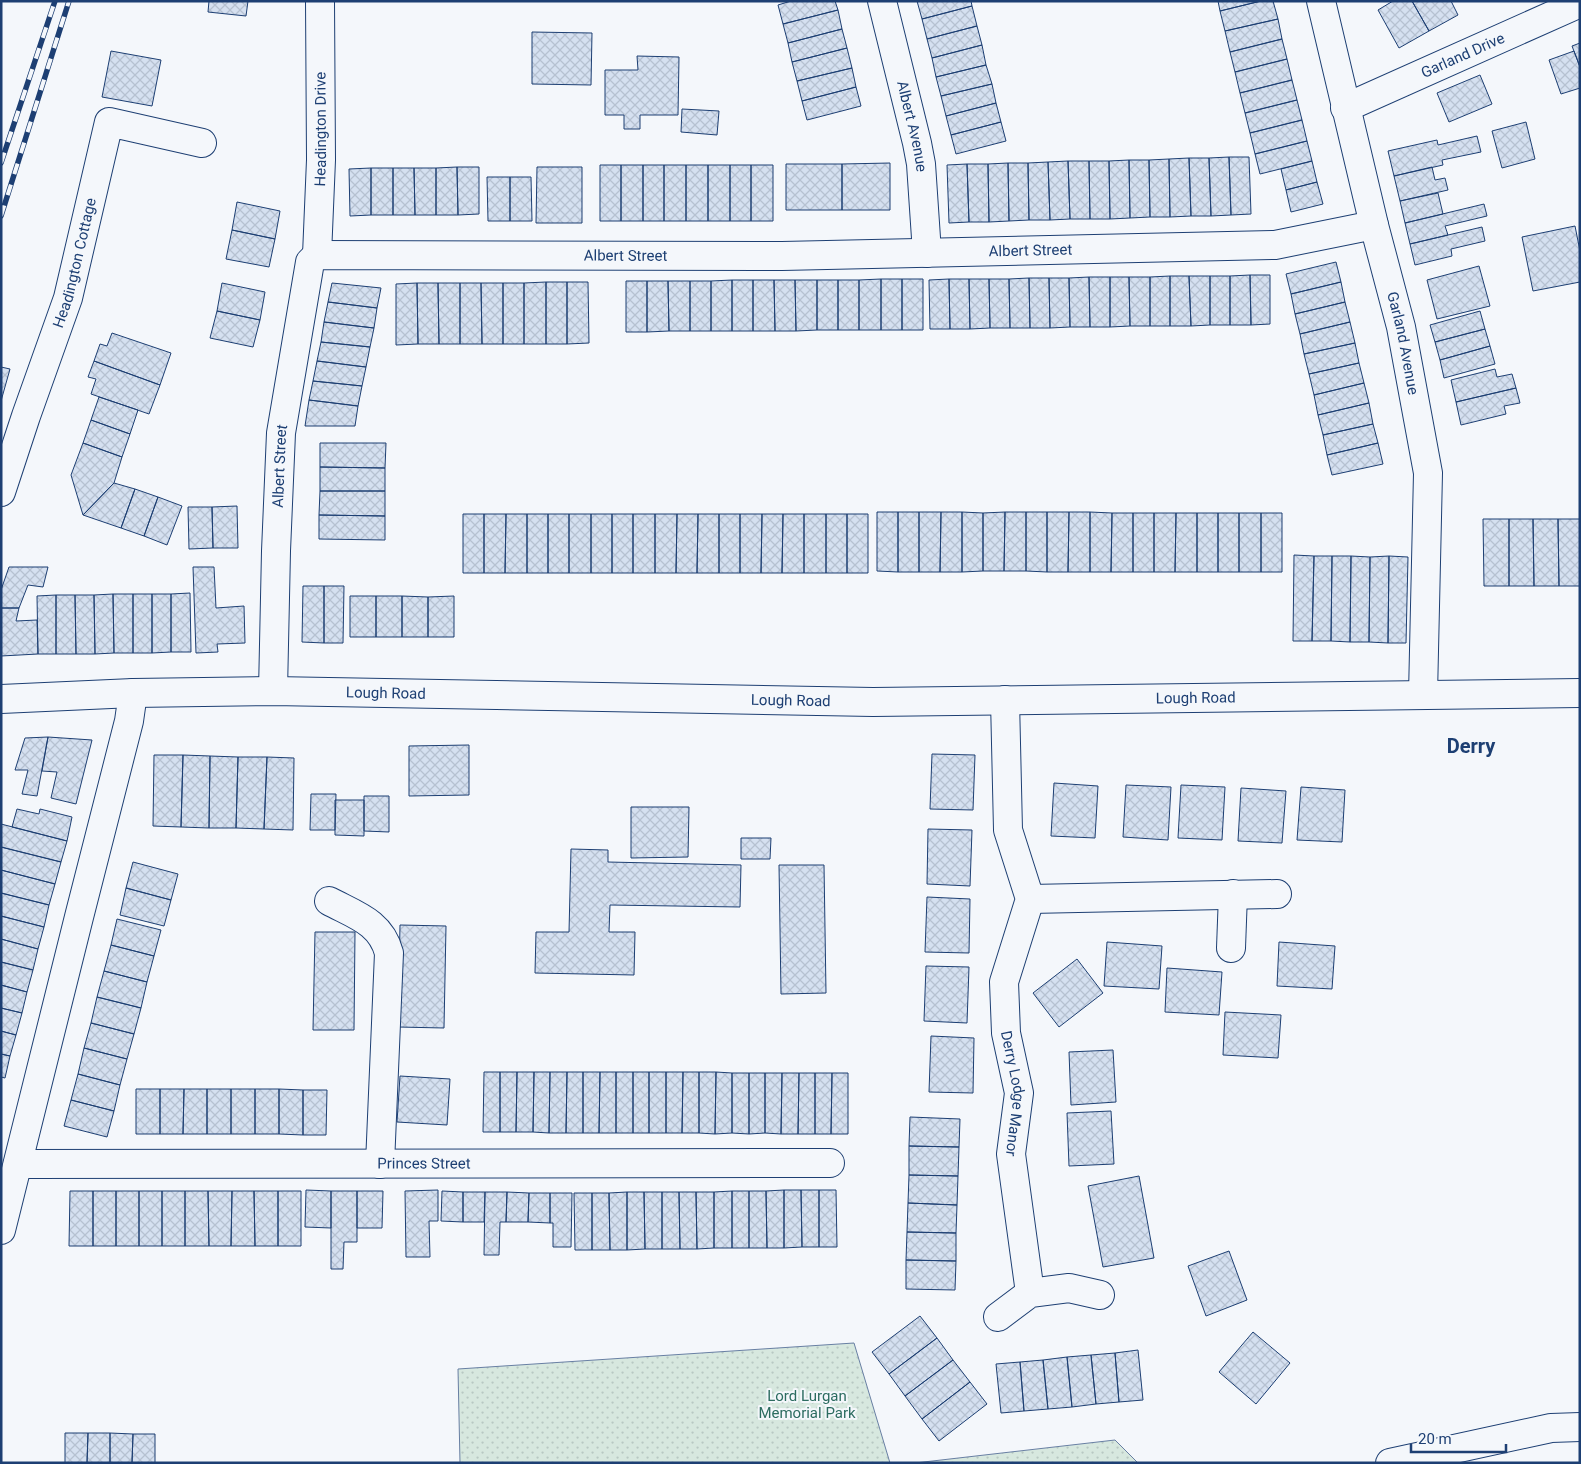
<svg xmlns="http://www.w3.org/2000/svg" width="1581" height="1464" font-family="Roboto,sans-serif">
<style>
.park{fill:url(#park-dots);stroke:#687fa3}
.building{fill:url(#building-cross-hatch);stroke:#1d3f73}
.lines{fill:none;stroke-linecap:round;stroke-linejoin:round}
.minor-casing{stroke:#1d3f73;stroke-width:30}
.major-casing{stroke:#1d3f73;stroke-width:30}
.minor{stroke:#f4f7fb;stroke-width:28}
.major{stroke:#f4f7fb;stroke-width:28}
.rail-casing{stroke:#1d3f73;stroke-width:5.5}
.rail{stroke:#f4f7fb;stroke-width:4;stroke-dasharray:11;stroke-linecap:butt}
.labels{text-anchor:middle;stroke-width:4;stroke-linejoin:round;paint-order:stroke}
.street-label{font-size:15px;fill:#1d3f73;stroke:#f4f7fb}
.park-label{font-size:15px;fill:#2c6c60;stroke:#f4f7fb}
.district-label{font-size:20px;font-weight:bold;fill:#1d3f73;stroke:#f4f7fb}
</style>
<defs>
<pattern id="park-dots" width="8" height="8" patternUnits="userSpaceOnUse" patternTransform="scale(1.25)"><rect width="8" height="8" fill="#d7e8df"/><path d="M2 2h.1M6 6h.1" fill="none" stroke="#b8c8c3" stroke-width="1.8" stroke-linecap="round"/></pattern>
<pattern id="building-cross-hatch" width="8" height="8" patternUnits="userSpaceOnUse" patternTransform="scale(1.25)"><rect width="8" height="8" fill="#d5e0f0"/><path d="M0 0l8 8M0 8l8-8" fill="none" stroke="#b6c1d1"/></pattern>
</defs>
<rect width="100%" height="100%" fill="#f4f7fb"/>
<path class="park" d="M854 1343 890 1463H460L458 1369Z
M1115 1440 1138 1463H915Z"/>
<path class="building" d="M209 1H248L246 16 208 12Z
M791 1H835L838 10 783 24 778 5Z
M917 1H971L972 6 922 19Z
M1218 1H1261L1220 11Z
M1261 1H1273L1278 19 1225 31 1220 11Z
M1393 1H1412L1429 31 1399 48 1378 10Z
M1412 1H1451L1458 15 1429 31Z
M972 6 977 26 927 39 922 19Z
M838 10 842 29 788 43 783 24Z
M1278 19 1282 39 1230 52 1225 31Z
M977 26 982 45 932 58 927 39Z
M842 29 847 48 792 62 788 43Z
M532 32 592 33 591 85 532 84Z
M1282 39 1287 59 1235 72 1230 52Z
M1580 43V67L1572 46Z
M982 45 986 65 936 77 932 58Z
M847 48 852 68 797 81 792 62Z
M111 51 161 60 152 106 102 97Z
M1574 51 1580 67V88L1561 94 1549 60Z
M637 56 679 57 678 115H640V129H624V115H605V70H638Z
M1287 59 1292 80 1240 93 1235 72Z
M986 65 992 84 941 96 936 77Z
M852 68 856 87 802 101 797 81Z
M1480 75 1492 104 1449 122 1437 93Z
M1292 80 1297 100 1245 113 1240 93Z
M992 84 996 103 946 116 941 96Z
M856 87 861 106 807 120 802 101Z
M1297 100 1302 120 1250 133 1245 113Z
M996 103 1001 122 951 135 946 116Z
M682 109 719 111 717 135 681 132Z
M1302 120 1307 141 1255 154 1250 133Z
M1001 122 1006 141 956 154 951 135Z
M1526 122 1535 159 1502 168 1492 131Z
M1477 136 1481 152 1442 160 1443 165 1394 176 1388 151 1437 140 1438 145Z
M1307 141 1312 161 1260 174 1255 154Z
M1229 157 1231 215 1211 216 1209 158Z
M1229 157H1249L1251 214 1231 215Z
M1189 158 1191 216 1170 217 1169 159Z
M1189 158H1209L1211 216H1191Z
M1169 159 1170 217H1150L1149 160Z
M1129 160 1130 218 1110 219 1109 161Z
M1129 160H1149L1150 217 1130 218Z
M1068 161 1070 219 1050 220 1048 162Z
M1068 161H1089L1090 219H1070Z
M1089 161H1109L1110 219H1090Z
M1312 161 1317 182 1286 190 1281 169Z
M1048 162 1050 220H1029L1028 163Z
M890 163V210H842V164Z
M1008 163 1009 221 989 222 988 164Z
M1008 163H1028L1029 220 1009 221Z
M786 164H842V210H786Z
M967 164 969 222 949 223 947 165Z
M967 164H988L989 222H969Z
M600 165H621V221H600Z
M621 165H643V221H621Z
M643 165H664V221H643Z
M664 165H686V221H664Z
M686 165H708V221H686Z
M708 165H730V221H708Z
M730 165H751V221H730Z
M751 165H773V221H751Z
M457 167 458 215H436V168Z
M457 167H479V214L458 215Z
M537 167H582V223H536Z
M1432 167 1435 180 1445 178 1448 190 1400 201 1394 176Z
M371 168V215L350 216 349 169Z
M371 168H393V215H371Z
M393 168H414L415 215H393Z
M414 168H436V215H415Z
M487 177H510V221H488Z
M510 177H531L532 221H510Z
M1317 182 1323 204 1291 212 1286 190Z
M1438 193 1443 214 1405 223 1400 201Z
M237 202 280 211 275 239 232 230Z
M1484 204 1487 216 1445 226 1448 235 1410 244 1405 223Z
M1575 226 1580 251V282L1533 291 1522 237Z
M1482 227 1485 241 1451 249 1452 256 1415 265 1410 244Z
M232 230 275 239 269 267 226 259Z
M1336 262 1341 282 1291 294 1286 274Z
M1479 266 1490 306 1437 319 1427 280Z
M1250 275H1270V324L1251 325Z
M1250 275 1251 325H1230V276Z
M1170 276H1189L1191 326H1170Z
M1170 276V326H1150V277Z
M1189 276H1210V325L1191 326Z
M1210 276H1230V325H1210Z
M1089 277H1110V327H1090Z
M1089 277 1090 327H1070L1069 278Z
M1110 277H1129L1130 326 1110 327Z
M1129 277H1150V326H1130Z
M1029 278H1049L1050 328H1030Z
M1029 278 1030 328H1010L1009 279Z
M1049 278H1069L1070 327 1050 328Z
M881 279H902V330H881Z
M881 279V330H859V280Z
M902 279H923V330H902Z
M949 279H969L970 329H950Z
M949 279 950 329H930L929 280Z
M969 279H989L990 328 970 329Z
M989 279H1009L1010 328H990Z
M732 280H753V331H732Z
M732 280V331H711V281Z
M753 280H774L775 331H753Z
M774 280H795L796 331H775Z
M795 280H817V330L796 331Z
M817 280H838V330H817Z
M838 280H859V330H838Z
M626 281H647V332H626Z
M647 281H668L669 331 647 332Z
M668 281H690V331H669Z
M690 281H711V331H690Z
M546 282H567V344H546Z
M546 282V344H524V283Z
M567 282H588L589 343 567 344Z
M1341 282 1345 302 1295 314 1291 294Z
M222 283 265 292 260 320 217 311Z
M332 283 381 288 377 308 328 302Z
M417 283H438L439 344H418Z
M417 283 418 344 396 345V284Z
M438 283H460V344H439Z
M460 283H481L482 344H460Z
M481 283H503V344H482Z
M503 283H524V344H503Z
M328 302 377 308 374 328 324 322Z
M1345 302 1350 322 1300 334 1295 314Z
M217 311 260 320 253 347 210 338Z
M1480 311 1485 329 1435 342 1430 325Z
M324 322 374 328 370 347 321 342Z
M1350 322 1355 343 1304 354 1300 334Z
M1485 329 1490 346 1440 360 1435 342Z
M112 333 171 353 160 385 94 361 100 344 107 346Z
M321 342 370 347 366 367 317 361Z
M1355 343 1359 363 1309 374 1304 354Z
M1490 346 1495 364 1444 378 1440 360Z
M94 361 160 385 149 414 91 394 96 379 88 377Z
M317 361 366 367 362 386 313 381Z
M1359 363 1364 383 1314 395 1309 374Z
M1 367 10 369 1 401Z
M1495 369 1497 377 1512 374 1516 388 1456 402 1451 380Z
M313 381 362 386 358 406 309 400Z
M1364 383 1369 403 1318 415 1314 395Z
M1516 388 1520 403 1504 406 1506 414 1461 425 1456 402Z
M99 397 138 410 130 434 91 420Z
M309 400 358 406 355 426H305Z
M1369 403 1373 424 1323 435 1318 415Z
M91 420 130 434 122 457 83 443Z
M1373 424 1378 443 1327 455 1323 435Z
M83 443 122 457 114 483 83 515 71 475Z
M320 443H386L385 468 320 467Z
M1378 443 1383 464 1332 475 1327 455Z
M320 467 385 468V491H320Z
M114 483 135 489 121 528 83 515Z
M135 489 158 497 144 536 121 528Z
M320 491H385V516L319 515Z
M158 497 182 506 167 545 144 536Z
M237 506 238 548H213L212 507Z
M188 507H212L213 548 189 549Z
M877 512H898V572L877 571Z
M898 512H919V572H898Z
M919 512H941L940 572H919Z
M941 512H962V572H940Z
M962 512 983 513V571L962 572Z
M1005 512 1004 571H983V513Z
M1005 512H1026V571H1004Z
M1026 512H1047V572L1026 571Z
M1047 512H1069L1068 572H1047Z
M1069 512H1090V572H1068Z
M1090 512 1112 513 1111 572H1090Z
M1112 513H1133V572H1111Z
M1133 513H1154V572H1133Z
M1154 513H1176L1175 572H1154Z
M1176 513H1197V572H1175Z
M1197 513H1218V572H1197Z
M1218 513H1239V572H1218Z
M1239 513H1261V572H1239Z
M1261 513H1282V572H1261Z
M463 514H484V573H463Z
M484 514H506L505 573H484Z
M506 514H527V573H505Z
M527 514H548V573H527Z
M548 514H569V573H548Z
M569 514H591V573H569Z
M591 514H612V573H591Z
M612 514H633V573H612Z
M633 514H655V573H633Z
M655 514H677L676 573H655Z
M677 514H698L697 573H676Z
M698 514H719V573H697Z
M719 514H740V573H719Z
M740 514H762L761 573H740Z
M762 514H783L782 573H761Z
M783 514H804V573H782Z
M804 514H826V573H804Z
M826 514H847V573H826Z
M847 514H868V573H847Z
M319 515 385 516V540L319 539Z
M1483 519H1509V586H1484Z
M1509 519H1533L1534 586H1509Z
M1533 519H1558L1559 586H1534Z
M1558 519H1580V586H1559Z
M1294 555 1314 556 1312 641H1293Z
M1314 556H1332L1331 641H1312Z
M1332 556H1351L1350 642 1331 641Z
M1351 556 1370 557 1369 642H1350Z
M1389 556 1388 643 1369 642 1370 557Z
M1389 556 1408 557 1406 643H1388Z
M9 567H48L43 587 28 585 19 608H1V590Z
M193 567H214L216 608 244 606 245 643 217 644 218 652 196 653Z
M303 586H324V643L302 642Z
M324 586H344L343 643H324Z
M190 593 191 652H171V594Z
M113 594 114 653 95 654 94 595Z
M113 594H133V653H114Z
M133 594H152V653H133Z
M152 594H171V652L152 653Z
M56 595V654H38L37 596Z
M56 595H75L76 654H56Z
M75 595H94L95 654H76Z
M350 596H376V637H350Z
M376 596H402V637H376Z
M402 596 428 597V637H402Z
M454 596V637H428V597Z
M1 608H19L16 621 37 620 38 654 1 656Z
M48 737 37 796 22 794 28 770H15L25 738Z
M48 737 92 740 76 804 51 798 57 772 42 771Z
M469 745V795L409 796V746Z
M932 754 975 755 973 810 930 809Z
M154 755H183L181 827 153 826Z
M183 755 210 756 209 828 181 827Z
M210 756 238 757 236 828H209Z
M238 757H267L264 829 236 828Z
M267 757 294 758 293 830 264 829Z
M1054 783 1098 786 1095 838 1051 836Z
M1126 785 1171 787 1168 840 1123 837Z
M1181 785 1225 787 1222 840 1178 838Z
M1301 787 1345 790 1342 842 1297 840Z
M1241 788 1286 791 1282 843 1238 841Z
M311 794H336L335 830H310Z
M364 796H389V832L364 831Z
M335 800H364V836L335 835Z
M631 807H689L688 857 631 858Z
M17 809 39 814 40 809 72 817 67 841 12 827Z
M1 824 67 841 61 862 1 847Z
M928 829 972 830 970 886 927 884Z
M741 838H771L770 859H741Z
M1 847 61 862 55 884 1 870Z
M571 849 608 850V862L741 865 740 907 610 905 609 932H635L634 975 535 973 536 932H569Z
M133 862 178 874 171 900 126 888Z
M779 865H824L826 993 781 994Z
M1 870 55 884 49 905 1 893Z
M126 888 171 900 164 926 120 915Z
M1 893 49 905 44 927 1 916Z
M927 897 970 899 969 953 925 952Z
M1 916 44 927 38 949 1 939Z
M117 919 161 930 154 956 111 945Z
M400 925 446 926 444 1028 398 1027Z
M315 932H355L354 1030H313Z
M1 939 38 949 33 970 1 962Z
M1107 942 1162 946 1159 989 1104 986Z
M1279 942 1335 946 1332 989 1277 986Z
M111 945 154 956 147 982 104 971Z
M1077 959 1103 993 1059 1027 1033 993Z
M1 962 33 970 27 992 1 985Z
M926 966 969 967 967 1023 924 1021Z
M1167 968 1222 972 1219 1015 1165 1012Z
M104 971 147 982 141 1008 97 997Z
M1 985 27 992 22 1013 1 1008Z
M97 997 141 1008 134 1034 91 1023Z
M1 1008 22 1013 16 1035 1 1031Z
M1225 1012 1281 1015 1278 1058 1223 1055Z
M91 1023 134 1034 127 1059 84 1048Z
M1 1031 16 1035 10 1056 1 1054Z
M931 1036 974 1038 973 1093 929 1092Z
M84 1048 127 1059 120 1085 78 1074Z
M1113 1050 1116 1102 1071 1105 1069 1052Z
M1 1054 10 1056 5 1078 1 1077Z
M484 1072H500V1132H483Z
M500 1072H517L516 1132H500Z
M517 1072H534L533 1132H516Z
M534 1072H550L549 1133 533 1132Z
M550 1072H567L566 1133H549Z
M567 1072H583V1133H566Z
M583 1072H600L599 1133H583Z
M600 1072H616V1133H599Z
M616 1072H633V1133H616Z
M633 1072H649V1133H633Z
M649 1072H666V1133H649Z
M666 1072H683L682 1133H666Z
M683 1072H699V1133H682Z
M699 1072H716L715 1134 699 1133Z
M716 1072 732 1073V1133L715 1134Z
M732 1073H749V1134L732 1133Z
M749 1073H765V1133L749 1134Z
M765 1073H782L781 1134 765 1133Z
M782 1073H799L798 1134H781Z
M799 1073H815V1134H798Z
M815 1073H832L831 1134H815Z
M832 1073H848V1134H831Z
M78 1074 120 1085 114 1111 71 1100Z
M400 1076 450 1079 447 1125 397 1122Z
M136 1089H160V1134H136Z
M160 1089H184L183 1134H160Z
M184 1089H207V1134H183Z
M207 1089H231V1134H207Z
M231 1089H255V1134H231Z
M255 1089H279V1134H255Z
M279 1089 303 1090V1135L279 1134Z
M303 1090H327L326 1135H303Z
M71 1100 114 1111 107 1137 64 1126Z
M1111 1111 1114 1164 1069 1166 1067 1113Z
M910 1117 960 1119 959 1147 909 1146Z
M909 1146 959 1147 958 1176 909 1175Z
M909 1175 958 1176 957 1205 908 1203Z
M1139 1176 1154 1258 1103 1267 1088 1186Z
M306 1190 331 1191V1228L305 1227Z
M438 1190V1221H429L430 1257H406L405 1191Z
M784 1190H801L802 1247 784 1248Z
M784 1190V1248H767L766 1191Z
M801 1190H819V1247H802Z
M819 1190H836L837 1247H819Z
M70 1191H93V1246H69Z
M93 1191H116V1246H93Z
M116 1191H139V1246H116Z
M139 1191H162V1246H139Z
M162 1191H185V1246H162Z
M185 1191H208L209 1246H185Z
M208 1191H232L231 1246H209Z
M232 1191H254L255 1246H231Z
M254 1191H278V1246H255Z
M278 1191H301V1246H278Z
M331 1191H357V1242H344L343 1269H331Z
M357 1191H383L382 1228H357Z
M442 1191 463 1192V1222L441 1221Z
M732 1191H749V1248H732Z
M732 1191V1248H714V1192Z
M749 1191H766L767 1248H749Z
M463 1192H485L484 1222H463Z
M485 1192H507L506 1222H500L499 1255H484Z
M507 1192 529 1193 528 1222H506Z
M627 1192H644L645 1249 627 1250Z
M627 1192V1250H610L609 1193Z
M644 1192H662V1249H645Z
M662 1192H679L680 1249H662Z
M679 1192H696L697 1249H680Z
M696 1192H714V1248L697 1249Z
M529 1193H550V1223L528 1222Z
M550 1193H572L571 1247H553V1223H550Z
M574 1193H592V1250H575Z
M592 1193H609L610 1250H592Z
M908 1203 957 1205 956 1233 907 1232Z
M907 1232 956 1233V1261L906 1260Z
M1229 1251 1247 1300 1206 1316 1188 1266Z
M906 1260 956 1261 955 1290 906 1289Z
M920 1316 937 1338 889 1374 872 1352Z
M1253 1332 1290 1363 1256 1404 1219 1372Z
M937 1338 953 1360 905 1396 889 1374Z
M1138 1350 1143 1400 1119 1402 1115 1353Z
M1115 1353 1119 1402 1096 1404 1091 1355Z
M1091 1355 1096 1404 1072 1407 1067 1357Z
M1067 1357 1072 1407 1048 1409 1043 1360Z
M953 1360 970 1382 922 1419 905 1396Z
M1043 1360 1048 1409 1024 1411 1020 1362Z
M1020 1362 1024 1411 1001 1413 996 1364Z
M970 1382 987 1404 939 1441 922 1419Z
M65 1433H88L87 1463H65Z
M88 1433H110V1463H87Z
M110 1433 133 1434 132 1463H110Z
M133 1434H155V1463H132Z"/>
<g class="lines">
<g class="minor-casing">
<g id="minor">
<path id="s1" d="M882 1 917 143 921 164 927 253"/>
<path id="s2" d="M1321 1 1374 225 1401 327 1428 473 1423 695"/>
<path id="s3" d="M1345 108 1580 3"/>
<path id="s4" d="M317 255 321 160 320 1"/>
<path id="s5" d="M1 492 26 416 68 298 109 122 202 143"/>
<path id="s6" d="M273 691 276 551 281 433 310 262 317 255 782 256 1275 245 1374 225"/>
<path id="s7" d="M1005 700 1008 830 1030 899 1004 982 1006 1033 1019 1093 1011 1154 1030 1293"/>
<path d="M1030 899 1277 894"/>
<path d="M329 901C355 915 381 922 389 953L380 1164"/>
<path d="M1231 948 1233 894"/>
<path id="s8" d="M18 1164 830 1163"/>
<path d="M1 1230 79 917 129 721 133 693"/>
<path d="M998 1317 1030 1293 1069 1288 1100 1295"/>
<path d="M1390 1463 1551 1428 1580 1427"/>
</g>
</g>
<g class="major-casing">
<g id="major">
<path id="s9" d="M1 699 133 693 273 691 873 702 1580 693"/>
</g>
</g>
<use href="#minor" class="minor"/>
<use href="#major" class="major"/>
<g class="rail-casing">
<path id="rail" d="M1 163 55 1
M1 216 69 1"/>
</g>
<use href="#rail" class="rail"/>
</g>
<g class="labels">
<g class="street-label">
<text dy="5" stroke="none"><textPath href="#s3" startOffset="129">Garland Drive</textPath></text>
<text dy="5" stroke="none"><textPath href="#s1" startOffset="129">Albert Avenue</textPath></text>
<text dy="5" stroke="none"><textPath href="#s4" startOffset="126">Headington Drive</textPath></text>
<text dy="5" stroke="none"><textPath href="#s6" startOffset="1155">Albert Street</textPath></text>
<text dy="5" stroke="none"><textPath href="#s6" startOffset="750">Albert Street</textPath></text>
<text dy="5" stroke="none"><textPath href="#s5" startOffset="241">Headington Cottage</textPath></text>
<text dy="5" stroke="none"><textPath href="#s2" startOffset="352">Garland Avenue</textPath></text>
<text dy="5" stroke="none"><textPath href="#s6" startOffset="225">Albert Street</textPath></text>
<text dy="5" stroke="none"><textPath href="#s9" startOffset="385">Lough Road</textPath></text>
<text dy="5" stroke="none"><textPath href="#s9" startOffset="1195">Lough Road</textPath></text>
<text dy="5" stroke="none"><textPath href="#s9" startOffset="790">Lough Road</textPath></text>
<text dy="5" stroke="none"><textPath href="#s7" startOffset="402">Derry Lodge Manor</textPath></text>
<text dy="5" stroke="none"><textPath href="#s8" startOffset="406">Princes Street</textPath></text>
</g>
<g class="park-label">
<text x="807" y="1401">Lord Lurgan<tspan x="807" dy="17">Memorial Park</tspan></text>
</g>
<g class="district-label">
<text x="1471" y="753">Derry</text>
</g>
</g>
<rect width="1581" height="1464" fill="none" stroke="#1d3f73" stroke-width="5"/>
<path d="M1411 1444v8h95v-8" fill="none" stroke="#1d3f73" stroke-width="2.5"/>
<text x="1418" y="1444" font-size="15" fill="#1d3f73" stroke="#f4f7fb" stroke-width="4" paint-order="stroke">20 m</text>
</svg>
